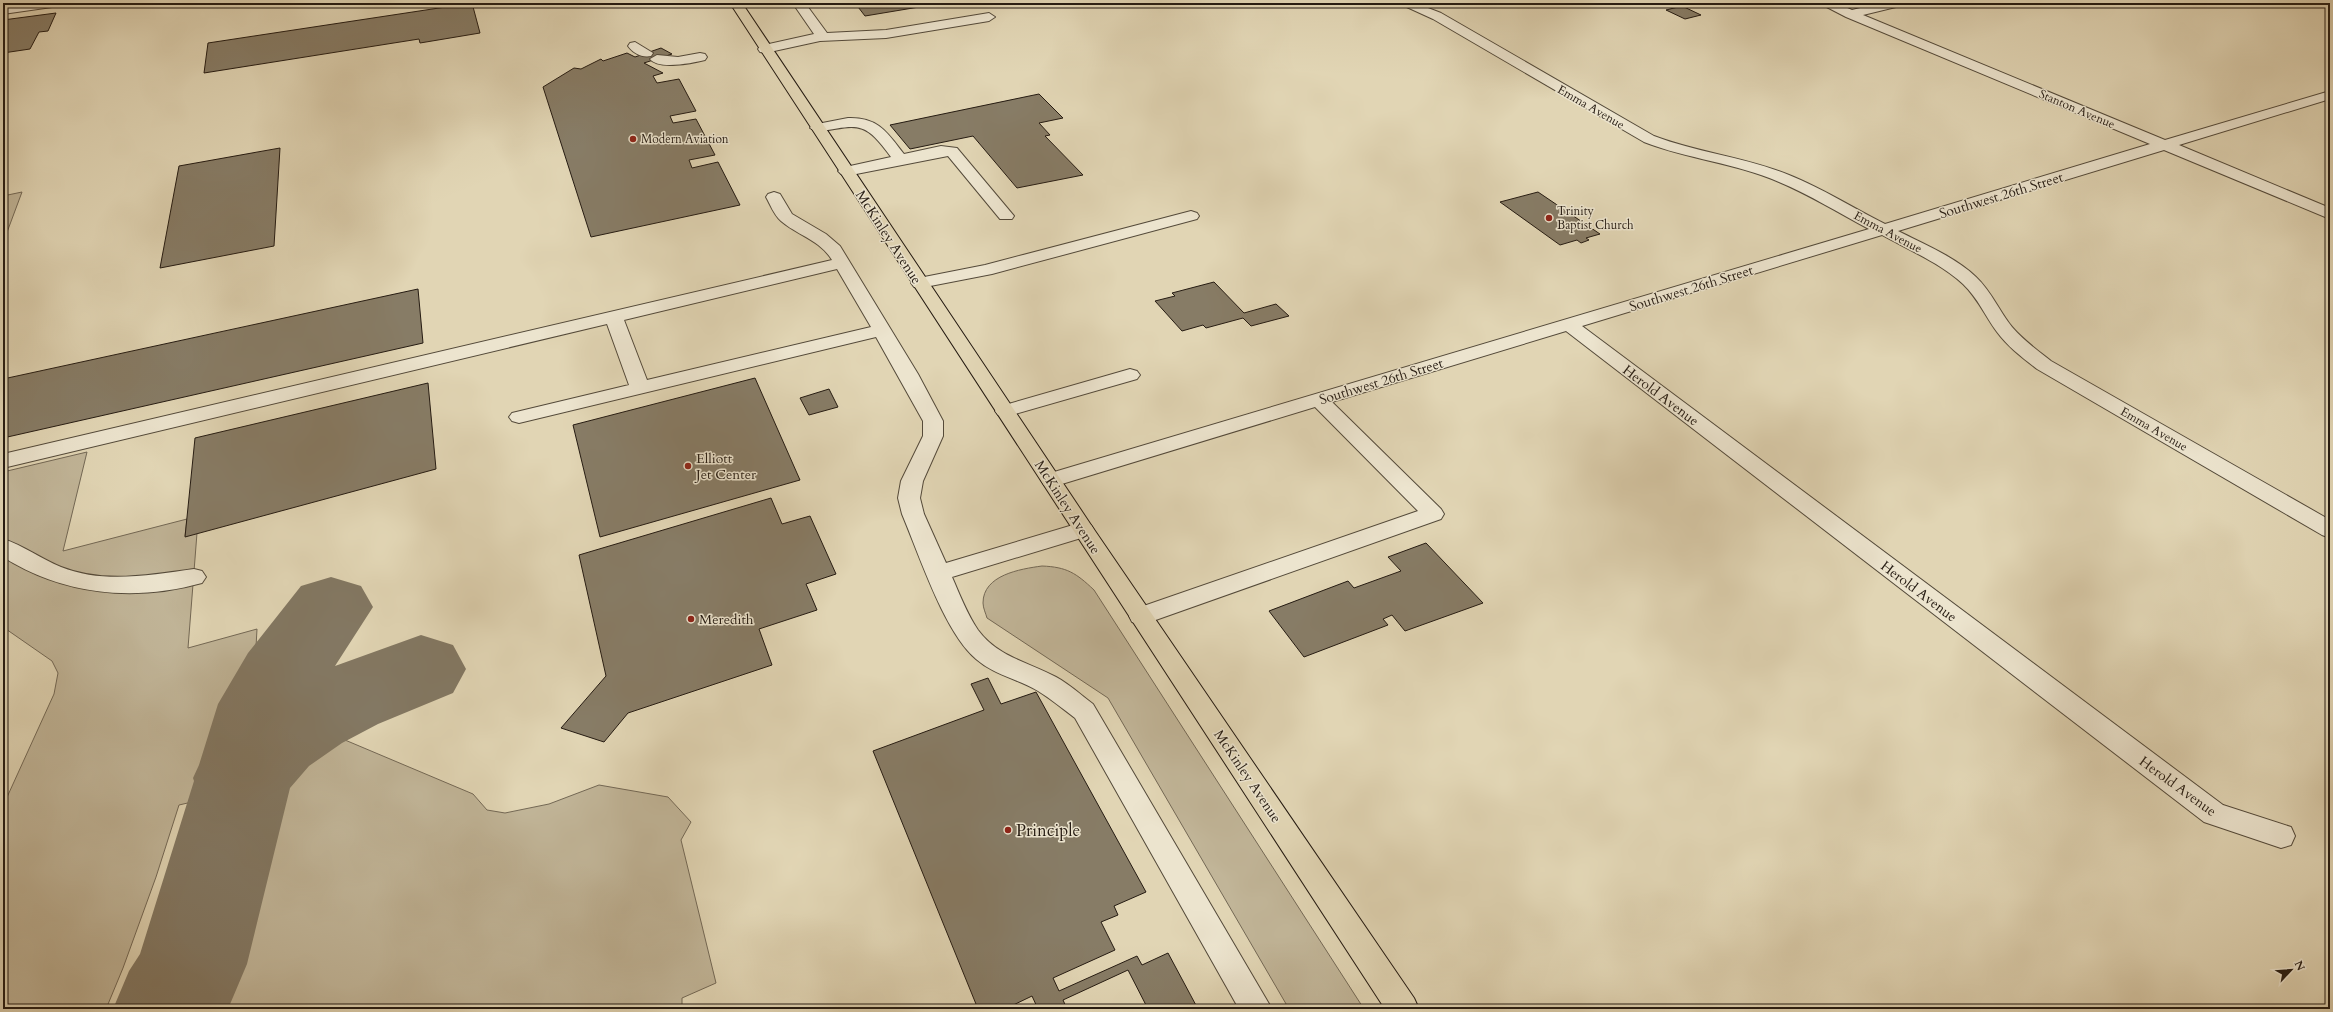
<svg xmlns="http://www.w3.org/2000/svg" width="2333" height="1012" font-family="Cardo,serif">
<style>
.green{fill:#c1b598;stroke:#736855}
.lines{fill:none;stroke-linecap:round;stroke-linejoin:round}
.taxiway{fill:#837863;fill-rule:evenodd}
.building{fill:#877c66;stroke:#251b12}
.minor-casing{stroke:#544a3a;stroke-width:2}
.major-casing{stroke:#251b12;stroke-width:2}
.minor{fill:#ece4ce;fill-rule:evenodd}
.major{fill:#e1d5b4;fill-rule:evenodd}
.poi-dot{fill:#8f2418;stroke:#ece4ce;stroke-width:1.5}
.labels{text-anchor:middle;stroke-width:3;stroke-linejoin:round;paint-order:stroke}
.far-street-label{font-size:12px;fill:#251b12;stroke:#ece4ce}
.far-poi-label{font-size:12px;fill:#251b12;stroke:#ece4ce;text-anchor:start}
.street-label{font-size:14px;fill:#251b12;stroke:#ece4ce}
.poi-label{font-size:14px;fill:#251b12;stroke:#ece4ce;text-anchor:start}
.near-poi-label{font-size:17px;fill:#251b12;stroke:#ece4ce;text-anchor:start}
</style>
<rect width="100%" height="100%" fill="#e1d5b4"/>
<filter id="stains"><feTurbulence type="fractalNoise" baseFrequency=".005" numOctaves="4"/><feColorMatrix values="0 0 0 0 .2 0 0 0 0 .09 0 0 0 0 .02 0 0 0 .5 -.17"/></filter>
<radialGradient id="worn" r=".72"><stop offset=".6" stop-color="#630" stop-opacity="0"/><stop offset="1" stop-color="#630" stop-opacity=".3"/></radialGradient>
<path class="green" d="M22 192 3 243V196Z
M87 452 63 551 187 519 185 536 197 533 188 648 257 629 256 647 205 799 179 805 156 877 123 968 106 1009H3V806L54 694 58 673 52 661 3 627V472Z
M1042 566C1067 567 1076 573 1094 590L1364 1009H1289L1108 698 987 618C986 614 983 608 983 603 983 575 1020 569 1042 566Z
M334 739 345 740 473 794 487 810 505 813 549 804 599 785 668 797 691 822 681 840 716 983 682 998V1009H216L226 990 267 786C284 760 303 744 334 739Z"/>
<g class="lines">
<path class="taxiway" d="M331 577 361 586 373 607 335 666 421 635 453 645 466 669 453 693 378 724 342 743 309 766 290 788 247 964 228 1009H113L129 971 140 954 194 781 193 778 199 765 218 704 248 653 301 586Z"/>
</g>
<path class="building" d="M472 3 480 33 420 43 419 39 204 73 208 43Z
M855 3H943L865 16Z
M1682 6 1701 15 1685 19 1666 10Z
M56 13 48 31 39 32 30 49 3 53V20Z
M661 48 672 54 644 63 663 73 653 76 657 83 679 79 696 111 670 116 673 123 696 119 715 155 689 160 692 168 718 162 740 205 591 237 543 87 574 68 581 69 601 59 603 61 627 53 635 57Z
M1039 94 1063 118 1039 123 1050 135 1045 136 1083 175 1017 188 973 136 910 149 890 125Z
M280 148 274 246 160 268 179 166Z
M1538 192 1600 234 1586 238 1589 240 1581 243 1577 240 1560 245 1500 202Z
M1214 282 1244 313 1276 304 1289 316 1251 326 1243 318 1206 328 1203 325 1182 331 1155 301 1175 296 1172 293Z
M418 289 423 343 3 438V379Z
M755 378 800 480 600 537 573 425Z
M428 383 436 469 185 537 195 438Z
M829 389 838 407 809 415 800 398Z
M771 498 782 524 810 516 836 574 806 584 817 610 759 629 772 665 628 713 604 742 561 728 606 676 579 555Z
M1426 543 1483 603 1405 631 1392 615 1383 619 1388 625 1304 657 1269 611 1348 581 1354 588 1401 571 1388 557Z
M988 678 1001 704 1036 692 1146 892 1114 906 1118 915 1101 922 1115 950 1053 978 1059 991 1137 956 1142 965 1168 953 1198 1009H1148L1128 970 1063 1000 1067 1009H1038L1032 996 1005 1009H978L873 751 984 710 971 684Z"/>
<g class="lines">
<g class="minor-casing">
<path id="minor" d="M26 3H58L52 7 3 14V6Z
M795 3H805L827 33 886 30 989 13 995 17 989 21 886 38 820 41 765 53 760 52 758 49 760 46 814 34 794 5Z
M1398 3H1415L1441 13 1654 136C1698 153 1746 157 1789 175 1822 188 1853 208 1885 224L2150 144 1846 17 1819 3H1836L1852 10 1881 3H1902L1900 6 1863 15 2165 140 2330 91V99L2179 145 2330 208V219L2164 150 1898 231C1924 244 1955 257 1976 277 1992 292 1999 311 2012 327 2023 340 2037 350 2051 361L2330 520V538L2322 535 2037 369C2023 358 2008 347 1997 332 1985 316 1978 298 1963 284 1940 263 1909 250 1882 235L1582 326 2223 805 2291 827 2295 836 2291 845 2281 848 2204 822 1566 331 1332 402 1441 509 1444 514 1441 519 1150 622 1141 625 1132 622 1129 616 1132 610 1418 511 1315 407 1052 487 1044 485 1041 480 1044 475 1869 229C1839 213 1810 195 1779 182 1736 163 1687 159 1644 142L1433 19Z
M635 42 653 53 651 56C642 58 633 53 628 46L630 43Z
M700 53 705 54 707 57 705 60C693 63 658 70 650 59L657 55 678 57Z
M848 118C878 117 887 132 904 154L941 146 957 148 1014 216 1012 219H1000L948 156 846 176 841 174 838 171 841 168 891 157C864 120 859 125 817 132L810 128 812 125Z
M774 192 780 194 792 214 826 234 840 246 918 374 943 421V436L923 481 920 498 924 514 946 563 1083 522 1091 525 1094 530 1091 535 952 577C960 595 967 614 978 630 998 657 1028 662 1056 677 1069 684 1081 695 1093 704L1272 1009H1239L1075 718C1063 709 1051 699 1038 691 1018 679 994 675 976 659 944 632 919 554 902 514L898 498 901 481 923 436V421L876 337 519 423 512 421 509 417 512 413 629 385 607 324 3 468V454L832 260C820 240 797 235 781 221 774 215 770 204 766 197L768 194ZM837 269 871 327 647 380 624 320Z
M1191 211 1197 213 1199 216 1197 219 992 274 920 288 914 287 911 283 914 279 985 265Z
M1130 369 1137 371 1140 375 1137 379 1005 417 998 415 995 411 998 407Z
M3 539C23 545 41 559 61 567 103 584 150 575 194 569L202 571 206 577 202 583C134 602 63 595 3 557Z"/>
</g>
<g class="major-casing">
<path id="major" d="M730 3H742L1091 525 1414 998 1419 1009H1385Z"/>
</g>
<use href="#minor" class="minor"/>
<use href="#major" class="major"/>
</g>
<g class="poi-dot">
<circle cx="633" cy="139" r="4"/>
<circle cx="1549" cy="218" r="4"/>
<circle cx="688" cy="466" r="4"/>
<circle cx="691" cy="619" r="4"/>
<circle cx="1008" cy="830" r="4"/>
</g>
<g class="labels">
<g class="far-street-label">
<text transform="translate(1591 107) rotate(30)" y="4">Emma Avenue</text>
<text transform="translate(2077 109) rotate(23)" y="4">Stanton Avenue</text>
<text transform="translate(1888 232) rotate(28)" y="4">Emma Avenue</text>
<text transform="translate(2154 429) rotate(30)" y="4">Emma Avenue</text>
</g>
<g class="far-poi-label">
<text x="641" y="143">Modern Aviation</text>
<text x="1557" y="215">Trinity<tspan x="1557" dy="14">Baptist Church</tspan></text>
</g>
<g class="street-label">
<text transform="translate(2001 195) rotate(-17)" y="5">Southwest 26th Street</text>
<text transform="translate(889 237) rotate(57)" y="5">McKinley Avenue</text>
<text transform="translate(1691 288) rotate(-17)" y="5">Southwest 26th Street</text>
<text transform="translate(1381 381) rotate(-17)" y="5">Southwest 26th Street</text>
<text transform="translate(1661 395) rotate(37)" y="5">Herold Avenue</text>
<text transform="translate(1068 507) rotate(57)" y="5">McKinley Avenue</text>
<text transform="translate(1919 591) rotate(37)" y="5">Herold Avenue</text>
<text transform="translate(1248 776) rotate(56)" y="5">McKinley Avenue</text>
<text transform="translate(2178 786) rotate(36)" y="5">Herold Avenue</text>
</g>
<g class="poi-label">
<text x="696" y="463">Elliott<tspan x="696" dy="16">Jet Center</tspan></text>
<text x="699" y="624">Meredith</text>
</g>
<g class="near-poi-label">
<text x="1016" y="836">Principle</text>
</g>
</g>
<rect width="2333" height="1012" fill="none" stroke="#e1d5b4" stroke-width="16"/>
<rect x="4" y="4" width="2325" height="1004" fill="none" stroke="#251b12" stroke-width="2"/>
<rect x="8" y="8" width="2317" height="996" fill="none" stroke="#251b12"/>
<g transform="translate(2291 970) rotate(64)" stroke="#ece4ce" stroke-width="3" paint-order="stroke">
<path d="M0-3L7 15L0 10L-7 15Z" fill="#251b12"/>
<text y="-6" font-size="11" font-weight="bold" text-anchor="middle" fill="#251b12">N</text>
</g>
<rect width="100%" height="100%" filter="url(#stains)"/>
<rect width="100%" height="100%" fill="url(#worn)"/>
</svg>
